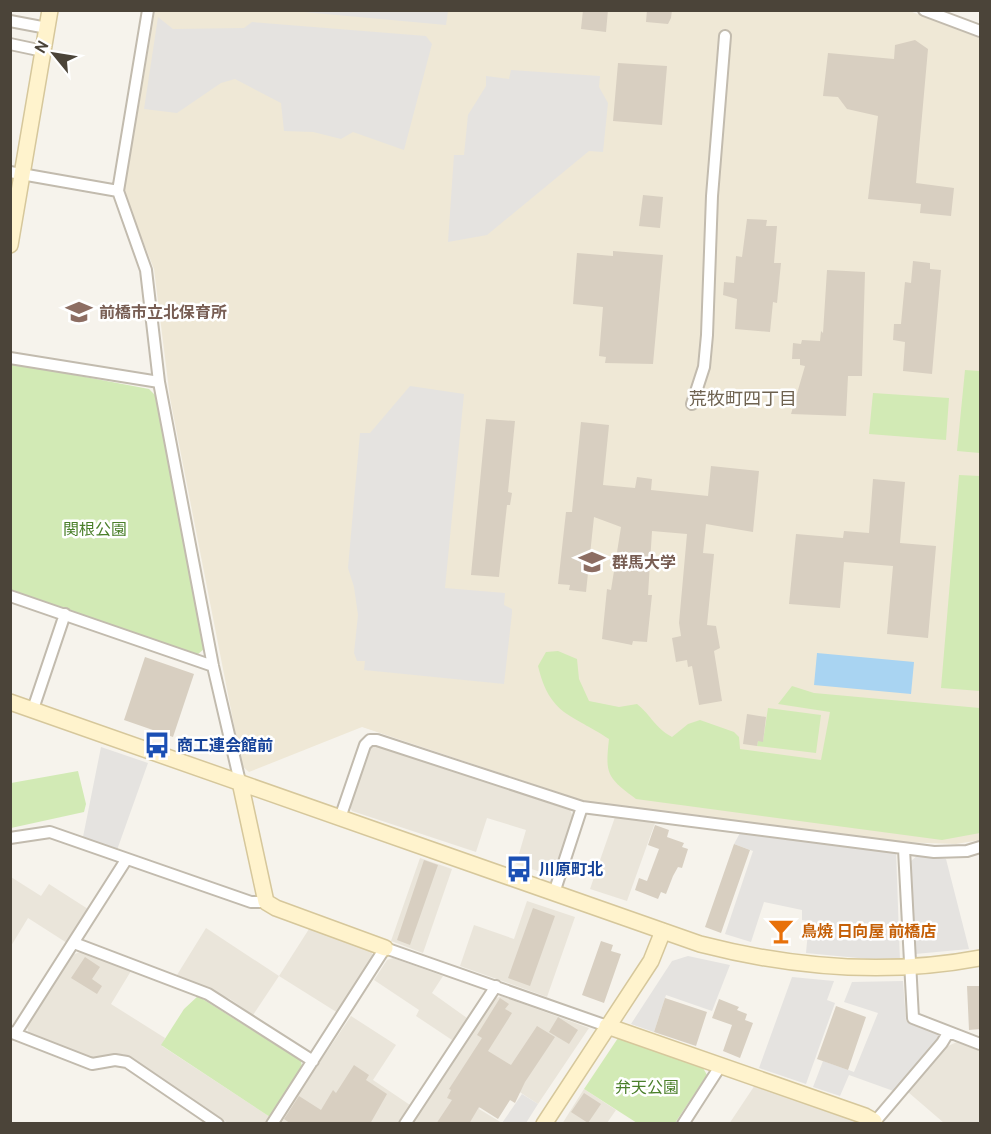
<svg xmlns="http://www.w3.org/2000/svg" width="991" height="1134" font-family="Cabin,'Noto Sans JP',sans-serif">
<style>
.residential{fill:#eae5da}
.education{fill:#efe8d6}
.green{fill:#d2eab5}
.parking{fill:#e5e3e0}
.water{fill:#a9d4f2}
.building{fill:#d8cfc1}
.lines{fill:none;stroke-linecap:round;stroke-linejoin:round}
.street-casing{stroke:#c2bbae;stroke-width:14}
.secondary-casing{stroke:#d6c79b;stroke-width:18}
.street{stroke:#fff;stroke-width:10}
.secondary{stroke:#fff3cd;stroke-width:15}
.labels{text-anchor:middle;stroke-width:5;stroke-linejoin:round;paint-order:stroke}
.education-label{font-size:16px;font-weight:bold;fill:#785e54;stroke:#fff;text-anchor:start}
.park-label{font-size:16px;fill:#4a7f2a;stroke:#fff}
.transit-label{font-size:16px;font-weight:bold;fill:#164399;stroke:#fff;text-anchor:start}
.food-label{font-size:16px;font-weight:bold;fill:#c56008;stroke:#fff;text-anchor:start}
.neighbourhood-label{font-size:18px;fill:#6e6250;stroke:#fff}
</style>
<rect width="100%" height="100%" fill="#f6f3ec"/>
<path class="residential" d="M376 745 570 810 573 817 553 876 516 864 526 830 487 818 476 852 352 811 350 807 370 748Z
M615 817 655 823 627 901 590 889Z
M420 858 452 869 423 953 391 941Z
M11 877 41 896 49 884 88 909 67 943 28 918 11 946Z
M527 901 575 917 547 997 460 966 474 925 514 939Z
M206 928 279 976 309 929 371 951 374 958 338 1013 279 976 253 1015 230 999 177 975Z
M80 952 131 971 111 1004 165 1038 162 1046 270 1117 265 1123H228L123 1054 86 1058 29 1034 27 1026 72 955Z
M393 958 443 976 432 993 467 1018 452 1040 416 1016 419 1010 374 980 387 960Z
M501 996 589 1028 538 1104 498 1078 479 1109 502 1123 412 1124 494 999Z
M351 1016 396 1045 373 1080 410 1105 398 1123 278 1124Z
M957 1042 980 1051V1123H944L908 1092 948 1046Z
M755 1085 860 1122V1123L729 1124Z
M584 1089 616 1110 607 1123 562 1124Z"/>
<path class="education" d="M907 10 980 38V840L956 844 899 842 584 801 362 727 249 772 242 766 170 398 154 269 124 193 155 11Z"/>
<path class="green" d="M11 363 149 389 156 396 204 649 197 655 11 590Z
M965 370 980 371V453L957 451Z
M873 393 949 398 946 440 869 434Z
M959 475 980 476V691L941 688Z
M558 651 577 659 579 679 589 701 619 707 637 704C652 716 654 727 672 737L688 724 700 720 734 732 739 737 740 749 821 760 830 712 778 704 792 686 814 693 980 708V833L942 840 636 799C607 777 605 775 609 739 572 714 550 716 538 666L546 652Z
M768 708 821 715 816 753 757 746 758 741H763Z
M78 771 86 804 84 812 11 828V783Z
M198 996 301 1061 302 1067 270 1117 161 1045 184 1009Z
M618 1038 703 1068 707 1075 675 1123H637L584 1089Z"/>
<path class="parking" d="M293 11H448L446 25Z
M158 17 173 29 244 28 252 22 426 36 432 44 404 150 353 132 341 139 313 132 284 131 281 103 235 79 221 83 177 113 144 109Z
M511 70 600 76 599 87 608 103 603 152 589 151 487 235 448 242 454 155H464L468 115 486 86V76L509 79Z
M410 386 464 394 445 588 505 593 504 605 512 609V613L504 684 364 670 365 661H357L354 653 358 615 354 587 348 568 360 433H370Z
M101 747 148 763 117 850 83 837Z
M740 833 896 851 900 962 806 953 809 921 802 920V910L764 902 751 942 725 934 753 851 734 844Z
M918 855 946 859 969 949 915 954 911 861Z
M688 956 730 965 712 1011 666 995 654 1032 631 1024 672 961Z
M792 977 834 981 827 1000 835 1003 806 1084 759 1068Z
M903 981 906 1020 910 1024 940 1034 943 1042 899 1093 849 1075 840 1096 813 1087 823 1061 854 1072 878 1013 844 1002 852 982Z
M522 1094 538 1104 526 1123H502Z"/>
<path class="water" d="M817 653 914 662 911 694 814 685Z"/>
<path class="building" d="M583 10H608L606 32 581 29Z
M647 10H672L671 18 668 24 646 22Z
M915 40 928 49 916 183 954 188 951 216 920 213 921 204 868 199 878 116 847 109 838 97 823 96 828 53 894 59 895 45Z
M618 63 667 66 662 125 613 121Z
M643 195 663 197 660 228 639 226Z
M747 219 767 220 766 226H777L774 263H781L777 303 773 302 770 332 735 329 737 299 723 295 724 282 734 283 736 256 742 257Z
M613 251 663 255 653 364 605 363 606 357 599 356 603 307 573 304 577 253 613 256Z
M913 261 930 263V269L941 270 932 374 903 371 905 342 893 340 894 324H901L905 282 911 283Z
M827 270 865 272 862 376H848L846 416 791 414 805 366 800 365V359H792L793 343 801 344 802 340 820 341 821 331 823 333Z
M486 419 515 421 508 492 512 493 510 505H507L499 577 471 575Z
M581 422 609 425 603 485 635 488 637 477 652 479 651 490 708 496 711 466 759 471 753 532 706 524 703 553 714 554 707 625 716 626 720 648 714 651 722 701 699 705 692 666 688 667 687 660 676 662 672 638 681 636 679 623 687 534 652 531 648 595H652L647 642 633 641 632 645 602 639 607 589 611 590 621 527 594 517 586 592 569 590 570 585 558 584 566 512H572Z
M873 479 905 482 900 543 936 546 928 638 887 634 893 566 844 562 840 608 789 604 796 534 843 538 844 531 869 533Z
M145 657 194 674 173 737 124 720Z
M747 714 766 717 763 742 758 741 757 746 743 744Z
M655 825 669 830 667 837 684 843 682 847 688 849 682 868 678 867 673 876 666 894 661 892 658 899 635 890 639 878 647 881 659 849 648 845Z
M734 844 750 850 721 933 705 927Z
M424 860 438 865 410 945 397 940Z
M533 908 555 916 530 986 508 978Z
M601 941 613 945 611 951 621 954 604 1003 582 995Z
M85 957 100 967 92 979 102 986 97 994 71 978Z
M967 986H981V1029L969 1030Z
M500 998 509 1004 505 1009 512 1013 488 1051 511 1065 537 1026 555 1037 525 1082 515 1103 510 1100 498 1119 479 1107 469 1124H436L452 1100 447 1098 451 1090 449 1089 482 1038 477 1035Z
M665 998 707 1012 696 1046 654 1032Z
M719 999 739 1007 737 1010 747 1014 745 1020 753 1023 740 1058 723 1051 732 1025 712 1018Z
M836 1006 866 1017 848 1070 817 1059Z
M558 1017 578 1030 569 1044 549 1032Z
M354 1065 369 1075 366 1080 387 1094 370 1124H291L284 1119 299 1096 321 1110 333 1090 336 1093Z
M584 1093 601 1104 588 1123 571 1112Z"/>
<g class="lines">
<g class="street-casing">
<path id="street" d="M148 10 118 191 146 270 159 382 213 666 240 782
M924 10 980 31
M10 21 47 28
M10 44 43 51
M10 172 118 191
M10 358 159 382
M692 404 704 367 707 335 712 196 725 36
M10 596 213 666
M33 709 65 614
M340 818 365 745 370 740H377L582 807 934 852 967 851 980 847
M10 838 50 832 251 902H266
M904 849 913 1018 980 1044
M554 893 582 807
M74 943 208 994 313 1061
M10 1032 92 1064 115 1060 127 1062 218 1124
M15 1034 126 860
M272 1124 385 948 607 1026
M405 1124 496 986
M683 1124 721 1065
M873 1124 942 1043 948 1033"/>
</g>
<g class="secondary-casing">
<path id="secondary" d="M10 245 50 10
M10 702 700 944C793 968 885 976 980 958
M240 782 266 902 276 908 385 948
M607 1026 865 1116 874 1121
M544 1124 651 961 663 931"/>
</g>
<use href="#street" class="street"/>
<use href="#secondary" class="secondary"/>
</g>
<defs>
<g id="school-bare" transform="scale(2.07)"><path d="M0-5L7-2L0 1L-7-2ZM-4 1L0 2.5L4 1V4Q0 6-4 4Z" fill="#8d6e63" stroke="#fff" stroke-width="2.5" paint-order="stroke"/></g>
<g id="university-bare" transform="scale(2.07)"><path d="M0-5L7-2L0 1L-7-2ZM-4 1L0 2.5L4 1V4Q0 6-4 4Z" fill="#8d6e63" stroke="#fff" stroke-width="2.5" paint-order="stroke"/></g>
<g id="bus-bare" transform="scale(2.07)"><path d="M-5-6H5V4H4V6H2V4H-2V6H-4V4H-5ZM-3.5-4V0h7V-4ZM-3.5 1.2v1.5H-2V1.2ZM2 1.2v1.5H3.5V1.2Z" fill="#1a4fb4" stroke="#fff" stroke-width="2.5" paint-order="stroke"/></g>
<g id="bar-bare" transform="scale(2.07)"><path d="M-6-5H6L.8 .8V4.5H3.5V6h-7V4.5H-.8V.8Z" fill="#e8710a" stroke="#fff" stroke-width="2.5" paint-order="stroke"/></g>
</defs>
<g fill-rule="evenodd">
<use href="#school-bare" x="79" y="312"/>
<use href="#university-bare" x="592" y="562"/>
<use href="#bus-bare" x="157" y="745"/>
<use href="#bus-bare" x="519" y="869"/>
<use href="#bar-bare" x="781" y="931"/>
</g>
<g class="labels">
<g class="education-label">
<text x="99" y="318">前橋市立北保育所</text>
<text x="612" y="568">群馬大学</text>
</g>
<g class="park-label">
<text x="95" y="535">関根公園</text>
<text x="647" y="1093">弁天公園</text>
</g>
<g class="transit-label">
<text x="177" y="751">商工連会館前</text>
<text x="539" y="875">川原町北</text>
</g>
<g class="food-label">
<text x="801" y="937">鳥焼 日向屋 前橋店</text>
</g>
<g class="neighbourhood-label">
<text x="743" y="405">荒牧町四丁目</text>
</g>
</g>
<rect width="991" height="1134" fill="none" stroke="#4b4439" stroke-width="24"/>
<g transform="translate(54 54) rotate(300)" stroke="#ffffff" stroke-width="4.5" paint-order="stroke">
<path d="M0-4.5L10 22L0 15L-10 22Z" fill="#4b4439"/>
<text y="-9" font-size="16" font-weight="bold" text-anchor="middle" fill="#4b4439">N</text>
</g>
</svg>
